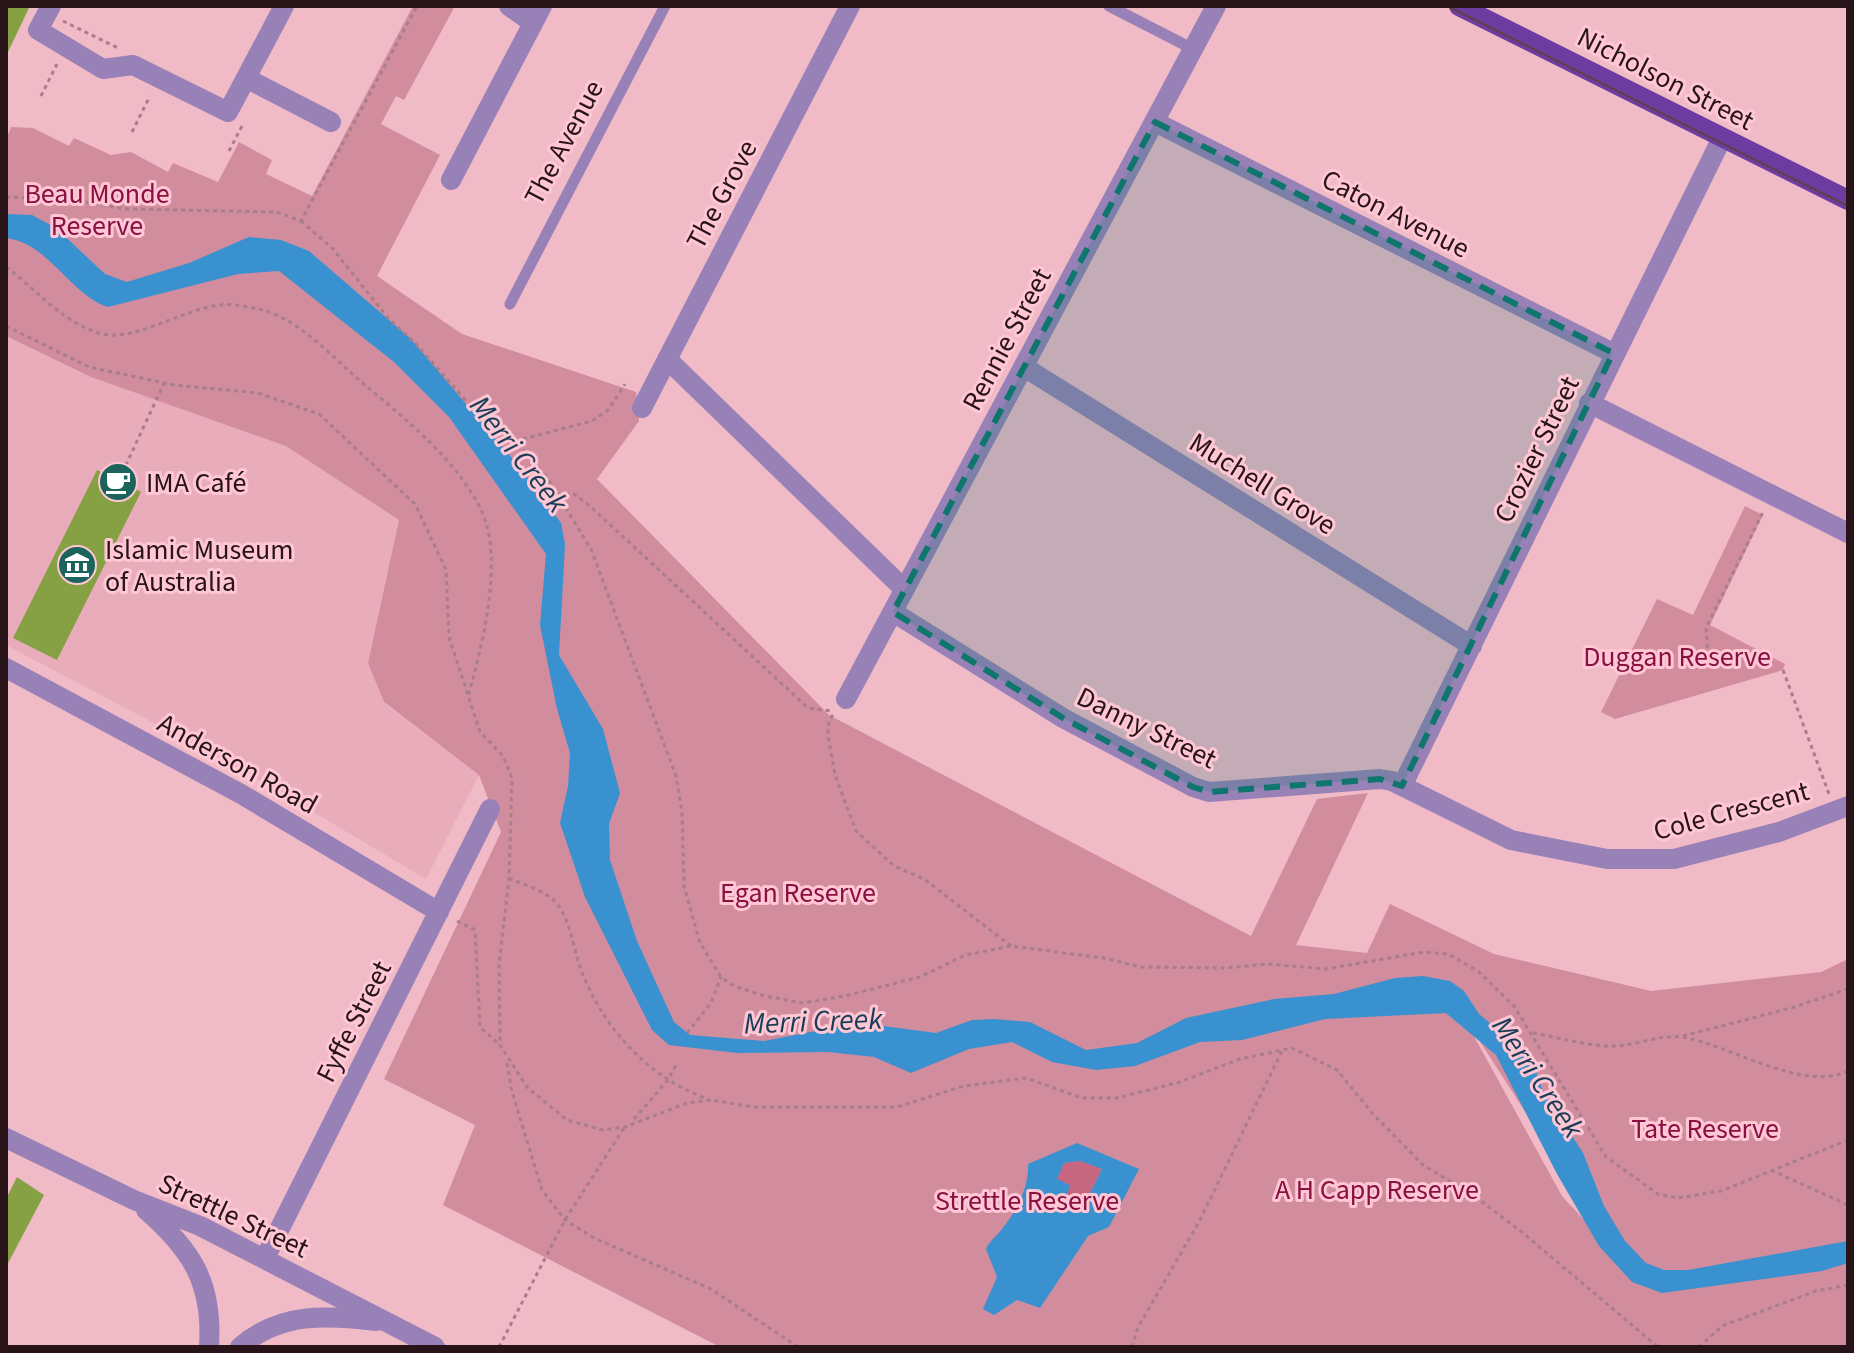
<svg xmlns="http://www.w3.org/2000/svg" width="1854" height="1353" font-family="'Source Sans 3',sans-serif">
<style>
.built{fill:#e9acba}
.green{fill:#d18c9d;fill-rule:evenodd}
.forest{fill:#c66681}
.water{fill:#3a91cf;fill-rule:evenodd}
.building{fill:#86a144}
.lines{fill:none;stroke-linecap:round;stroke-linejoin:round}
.path{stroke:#a97e88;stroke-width:3;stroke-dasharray:4 4;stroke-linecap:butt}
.service{stroke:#9881b7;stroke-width:11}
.minor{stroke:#9881b7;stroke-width:20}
.primary{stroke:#6d3ca0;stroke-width:20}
.tram{stroke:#5e4148;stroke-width:2}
.marked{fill:#0f766e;fill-opacity:0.2;stroke:#0f766e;stroke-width:6;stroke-dasharray:16 10;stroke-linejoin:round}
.labels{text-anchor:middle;stroke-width:6;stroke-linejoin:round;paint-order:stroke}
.street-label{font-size:28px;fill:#271318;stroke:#ffc7d4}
.park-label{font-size:28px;fill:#881042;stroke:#ffc7d4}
.poi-label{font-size:28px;fill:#271318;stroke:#ffc7d4;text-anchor:start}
.water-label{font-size:30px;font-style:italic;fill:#193d57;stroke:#ffc7d4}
</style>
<rect width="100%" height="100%" fill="#f1bac7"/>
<path class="built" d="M6 336 91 377 286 446 399 520 368 663 384 703 479 775 426 879 241 769 6 645Z"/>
<path class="green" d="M413 6H455L404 100 396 96 381 124 440 155 377 276 462 334 636 392 639 421 597 479 829 715 1251 936 1317 799 1368 793 1296 945 1367 953 1390 904 1494 954 1651 991 1821 972 1848 959V1347H720L443 1205 475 1125 384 1079 501 832 479 775 384 702 368 663 399 520 286 446 91 377 6 336V140L11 127 33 128 69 146 74 138 111 155 131 152 168 172 173 163 218 182 239 142 272 160 266 174 312 196ZM1465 1020H1466L1620 1259 1562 1196Z
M1745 506 1763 515 1710 625 1785 664 1783 670 1615 719 1601 712 1657 599 1693 615Z"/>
<path class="forest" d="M1080 1161 1102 1169 1087 1199 1066 1195 1056 1180 1064 1163Z"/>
<path class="water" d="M6 214 32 215 56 228 105 274 127 282 189 263 249 237 281 240 309 251 411 339 527 476 561 523 565 544 559 655 603 729 620 793 609 824 610 860 637 941 674 1022 690 1035 764 1041 842 1026 876 1025 936 1033 972 1020 994 1019 1030 1022 1086 1050 1137 1043 1186 1018 1274 999 1334 994 1395 978 1423 976 1450 981 1464 991 1479 1014 1531 1057 1543 1091 1583 1153 1604 1206 1625 1241 1646 1263 1664 1270H1688L1848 1241V1263L1822 1271 1662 1293 1632 1282 1599 1246 1557 1174 1496 1055 1446 1013 1325 1019 1242 1040 1200 1042 1135 1066 1096 1070 1052 1062 1012 1042 969 1049 911 1073 874 1057 828 1052 737 1053 669 1045 652 1030 585 897 560 823 568 786 570 753 557 709 540 625 546 554 449 417 394 362 279 271 238 274 108 307C69 294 49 243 6 238Z
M1077 1143 1139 1169 1109 1227 1088 1236 1040 1308 1017 1300 994 1315 983 1309 997 1277 986 1249C991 1239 996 1237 1002 1229 1017 1210 1029 1187 1028 1164ZM1080 1161 1102 1169 1087 1199 1067 1195 1070 1185 1057 1179 1064 1163Z"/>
<path class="building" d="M6 6H30L6 56Z
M97 470 141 492 57 660 13 638Z
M17 1177 44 1195 6 1267V1199Z"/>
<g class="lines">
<path class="path" d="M63 21 118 48
M41 96 57 64
M132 132 150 96
M229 151 242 126
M6 197 74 200 125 209 277 212 301 221 417 6
M301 221 333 249 388 318 417 345 467 402 515 441 546 476 591 549 676 776 682 811 684 886 700 943 721 977 734 986 765 996 802 1003 845 996 920 977 965 955 1011 946 1103 958 1141 967 1225 968 1268 964 1326 969 1424 952 1448 954 1478 971 1514 1006 1606 1157 1658 1194 1677 1198 1721 1191 1848 1140
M6 267C36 289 62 322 99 333 132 344 182 309 220 305 232 303 250 307 262 310 298 319 332 356 359 380 403 417 457 459 482 512 504 561 482 647 468 697
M6 326 89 367 174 385 258 393 319 414 415 504 446 570 449 637 480 732 503 756 512 778 509 878 499 965 500 1045 527 1087 567 1120 603 1130 625 1127 687 1103 711 1100 753 1107H897L964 1086 1026 1078 1082 1098H1117L1180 1082 1240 1059 1292 1048 1337 1070 1373 1114 1423 1165 1473 1195 1523 1233 1658 1347
M515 441 592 421 608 410 625 384
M119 480 164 383
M557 494H574L590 506 808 708 832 711
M1708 656 1706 628 1763 512
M1783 670 1829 794
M833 715 829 720 828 735 835 775 856 831 894 866 924 879 1011 946
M509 878C524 885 547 891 557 904 571 922 573 947 580 967 602 1027 648 1078 708 1099
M457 921 475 930 480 1027 500 1045
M687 1033 711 1003 721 977
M1533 1033C1557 1037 1583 1045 1607 1046 1631 1048 1657 1034 1681 1037 1730 1044 1801 1093 1848 1071
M1683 1036 1791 1008 1848 989
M507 1063 512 1092 542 1190 565 1220 594 1238 711 1289 798 1347
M634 1119 668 1080 677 1063
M1771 1170 1848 1205
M499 1347 565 1220 624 1128
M1132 1347 1138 1327 1199 1222 1282 1051
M1699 1347 1722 1326 1816 1291 1848 1285"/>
<path class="service" d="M1109 6 1193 49
M510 304 665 6"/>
<path class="minor" d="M51 6 38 30 103 69 133 65 228 112 284 6
M509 6 533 23
M246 78 331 122
M1155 122 1613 353
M451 180 542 6
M667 359 904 589
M1024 367 1472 646
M1589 403 1848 533
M642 408 850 6
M893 612 1063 718 1193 787 1209 792 1380 779 1392 781 1511 840 1607 859H1674L1779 832 1848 806
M6 668 241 794 439 912
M846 699 1216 6
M1402 786 1722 138
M6 1138 134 1200 200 1226 435 1347
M146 1210C193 1251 213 1284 209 1347
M265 1258 490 809
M240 1347C280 1312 327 1315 377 1321"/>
<path class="primary" d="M1459 6 1848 200"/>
<path class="tram" d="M1447 6 1848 206"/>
</g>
<path class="marked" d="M1155 122 1613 353 1402 786 1380 779 1209 792 1193 787 1063 718 893 612Z"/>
<defs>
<g id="cafe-disc" transform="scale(2)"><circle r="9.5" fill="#1a645b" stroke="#ffc7d4"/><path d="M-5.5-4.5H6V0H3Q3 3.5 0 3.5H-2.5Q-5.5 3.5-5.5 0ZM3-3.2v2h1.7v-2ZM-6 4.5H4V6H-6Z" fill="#fff"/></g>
<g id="museum-disc" transform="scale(2)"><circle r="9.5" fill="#1a645b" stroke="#ffc7d4"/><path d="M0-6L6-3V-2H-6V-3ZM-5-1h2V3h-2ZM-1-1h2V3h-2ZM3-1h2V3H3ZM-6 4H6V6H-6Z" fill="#fff"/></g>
</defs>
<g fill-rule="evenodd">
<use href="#cafe-disc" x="118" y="482"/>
<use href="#museum-disc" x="77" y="565"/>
</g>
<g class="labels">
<g class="street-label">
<text transform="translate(1666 78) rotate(27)" y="10">Nicholson Street</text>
<text transform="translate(563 142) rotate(-62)" y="10">The Avenue</text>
<text transform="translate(721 194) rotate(-62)" y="10">The Grove</text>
<text transform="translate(1396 213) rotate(27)" y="10">Caton Avenue</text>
<text transform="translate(1006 339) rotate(-62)" y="10">Rennie Street</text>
<text transform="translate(1536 449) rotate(-64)" y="10">Crozier Street</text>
<text transform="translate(1263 483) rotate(32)" y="10">Muchell Grove</text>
<text transform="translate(1147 727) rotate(26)" y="10">Danny Street</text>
<text transform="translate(238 763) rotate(29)" y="10">Anderson Road</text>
<text transform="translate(1731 810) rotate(-15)" y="10">Cole Crescent</text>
<text transform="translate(353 1021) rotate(-63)" y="10">Fyffe Street</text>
<text transform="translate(234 1215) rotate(25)" y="10">Strettle Street</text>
</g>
<g class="park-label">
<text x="97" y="203">Beau Monde<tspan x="97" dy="32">Reserve</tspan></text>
<text x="1677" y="666">Duggan Reserve</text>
<text x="798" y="902">Egan Reserve</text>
<text x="1705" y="1138">Tate Reserve</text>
<text x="1377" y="1199">A H Capp Reserve</text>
<text x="1027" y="1210">Strettle Reserve</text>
</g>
<g class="poi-label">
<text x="146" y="492">IMA Café</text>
<text x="105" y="559">Islamic Museum<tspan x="105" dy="32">of Australia</tspan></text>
</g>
<g class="water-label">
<text transform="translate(519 454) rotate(52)" y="10">Merri Creek</text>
<text transform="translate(813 1021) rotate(-2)" y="10">Merri Creek</text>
<text transform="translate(1538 1077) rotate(56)" y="10">Merri Creek</text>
</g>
</g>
<rect width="1854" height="1353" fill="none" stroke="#271318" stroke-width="16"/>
</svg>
